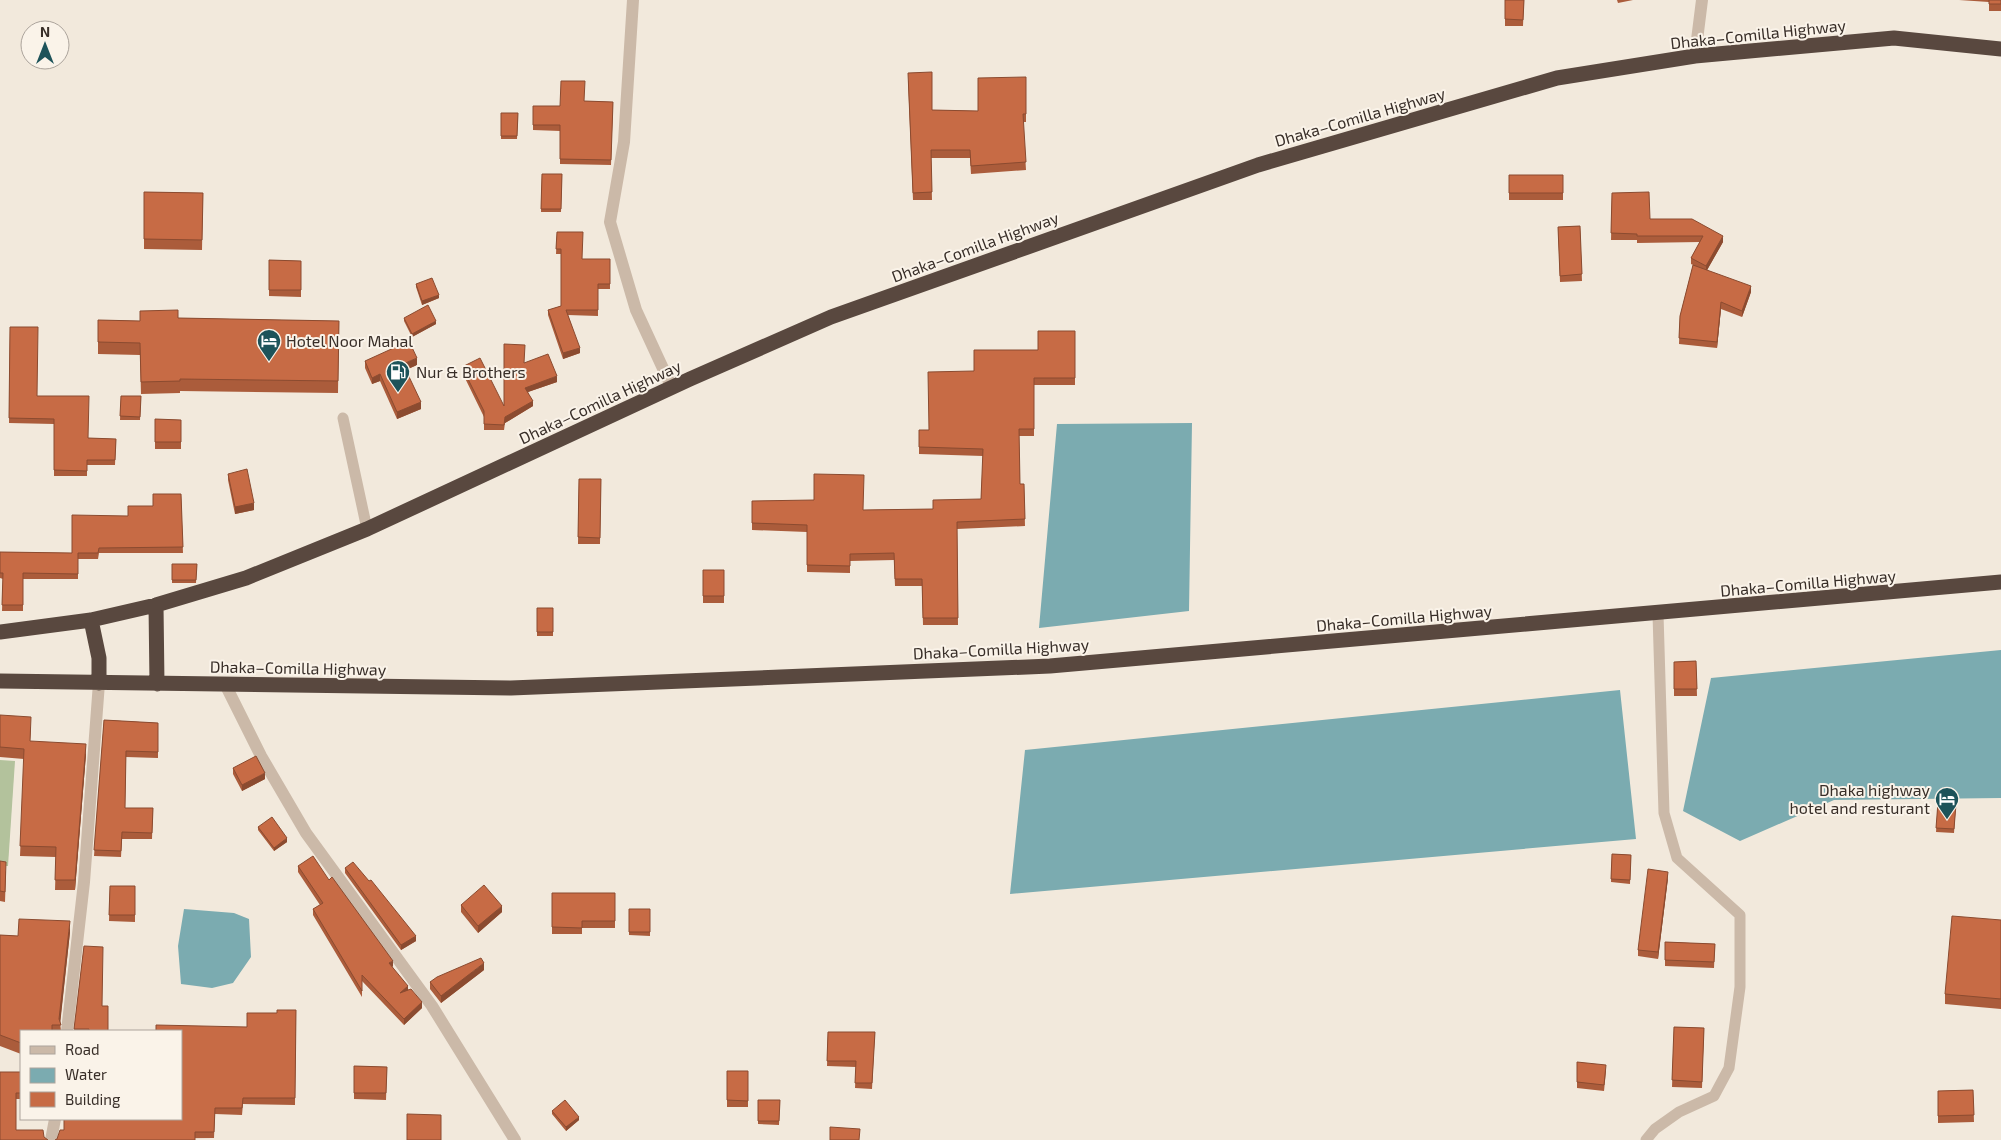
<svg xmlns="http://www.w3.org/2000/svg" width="2001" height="1140" font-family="'Exo 2',sans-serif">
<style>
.green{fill:#b3c29c}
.water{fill:#7babb0}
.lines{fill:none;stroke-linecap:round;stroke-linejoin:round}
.lane{stroke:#cbb9a8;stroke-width:11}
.street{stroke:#cbb9a8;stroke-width:12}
.highway{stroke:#59483f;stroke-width:15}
.wall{fill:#ab5c3b}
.shaded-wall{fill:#8b4b30}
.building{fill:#c76b45;stroke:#8b4b30}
.labels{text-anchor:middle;stroke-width:4;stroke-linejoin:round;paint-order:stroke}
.street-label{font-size:16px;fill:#382e28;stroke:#faf3e9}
.poi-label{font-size:16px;fill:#382e28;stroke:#faf3e9;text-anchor:start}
</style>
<rect width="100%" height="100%" fill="#f2e9dc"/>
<path class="green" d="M0 760 15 761 8 866H0Z"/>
<path class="water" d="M1192 423 1189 611 1039 628 1057 424Z
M2001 650V798L1834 800 1740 841 1683 811 1711 678Z
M1620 690 1636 839 1010 894 1025 750Z
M184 909 234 913 249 919 251 957 233 983 212 988 181 984 178 946Z"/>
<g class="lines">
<path class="lane" d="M343 418 367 529
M1646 1140 1655 1129 1679 1112 1714 1096 1729 1068 1740 987V915L1677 858 1664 813 1658 614"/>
<path class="street" d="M633 0 624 142 610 222 636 310 672 388
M1695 56 1702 0
M225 684 261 756 306 833 432 1006 515 1140
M67 1031 84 882 99 683
M51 1140 55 1119"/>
<path class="highway" d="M156 605 157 684
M91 620 99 658V683
M0 632 91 620 156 605 246 578 367 529 690 379 831 317 1258 165 1557 78 1695 56 1894 38 2001 49
M0 681 511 688 1050 666 2001 582"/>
</g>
<path class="wall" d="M1505 0H1524L1523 26H1505Z
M1617 0H1633L1618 3Z
M1959 0H2001V11H1989V2Z
M1026 77V122H1023L1026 170 971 174 970 158H931L932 200H913L908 80 932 110 978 111Z
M584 101 613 102 611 165 560 164V131L533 130V106H560Z
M501 113H518L517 139H501Z
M542 174H562L561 212H541Z
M1509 175H1563V200H1509Z
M144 192 203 193 202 250 144 249Z
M1612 193 1650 219 1723 242 1707 270 1751 292 1742 317 1721 309 1717 348 1679 344 1680 316 1693 265 1691 264V258L1700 242 1637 243V240H1611Z
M1580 226 1582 281 1560 282 1558 227Z
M557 232 582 259H610V289H598V316L568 315 580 353 563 359 548 315V310L561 306V254H556Z
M269 260 301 261V297L269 296Z
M416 284 439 298 422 305 416 287Z
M178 318 339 321 338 393 180 391V393L141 394 140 355 98 354V320L140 321Z
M404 318 436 324 412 337 404 321Z
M10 327 37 396 88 438 116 439 115 465H87V476H54V424L9 423Z
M1075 331V385H1034V436H1019L1020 484H1024L1025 526 957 529 958 625H923L922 586H895L894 560 850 561V573L807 572V532L752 530V501L863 510 933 509 981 499 983 456 919 454V430H929L974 371 1038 350Z
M365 361 417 365 406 370 421 409 397 419 380 381 372 384 365 368Z
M524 363 557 382 528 392 533 406 505 423 504 430H484V417L462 372V367L504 406Z
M121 396H141L140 420H120Z
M155 419 181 420V449H155Z
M228 474 254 510 235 514 228 480Z
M579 479H601L600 544H578Z
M181 494 183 553H99L98 559H78V579H23V611H2L3 579 0 578V552L72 553 128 516 153 506Z
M172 564H197L196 583H172Z
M703 570H724V603H703Z
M537 608H553V636H537Z
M1696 661 1697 696H1674V662Z
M0 715 31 727 30 741 86 754 75 890H55L56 857 20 856 24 759 0 757Z
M104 720 158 723V758L126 757 125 808H153L152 839H122L121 857 94 856Z
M233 768 265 779 242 791 233 774Z
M1938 802 1956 804 1954 833 1936 832Z
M258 827 287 842 274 851 258 830Z
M1612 854 1631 855 1630 884 1611 882Z
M0 861 6 872 5 902 0 901Z
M298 866 329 880 393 966 392 967 422 1008 404 1025 362 981V997L313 915V909L320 905 298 872Z
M345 868 369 881 416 941 401 950 345 873Z
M1668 878 1658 959 1638 956V950Z
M110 886H135V922L109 921Z
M552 893H615V928H582V934H552Z
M461 905 502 912 478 933 461 912Z
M629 909H650V936L629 935Z
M2001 920V1009L1945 1004V994Z
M70 932 60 1022 61 1031H21V1054L0 1046V935L18 936Z
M1665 942 1715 944 1714 968 1665 966Z
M84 946 102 1006 108 1031H74Z
M484 970 441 1003 430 989V982Z
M296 1010 295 1105 243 1104 242 1115 215 1114 214 1138 57 1139 64 1130 247 1027 277 1013Z
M1674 1027 1704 1028 1702 1088 1672 1087Z
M828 1032H875L872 1089 855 1088 856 1067 827 1066Z
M1577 1062 1606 1071 1604 1091 1577 1088Z
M354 1066 387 1067 386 1100 354 1099Z
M727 1071H748V1107H727Z
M21 1072V1099H16L0 1140Z
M1973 1090 1974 1122 1938 1123V1091Z
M758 1100H780L779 1125 758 1124Z
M552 1111 579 1120 566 1131 552 1114Z"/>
<path class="shaded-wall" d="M1723 236V242L1706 272V266Z
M1751 286V292L1742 317V311Z
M439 295V298L422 305V301Z
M1721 302V309L1717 348V342Z
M436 321V324L412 337V334Z
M580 348V353L563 359V353Z
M417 358V365L403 371V364Z
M380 374V381L372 384V378Z
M557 376V382L525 393V388Z
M533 401V406L505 423V417Z
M421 402V409L397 419V412Z
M254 503V510L235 514V507Z
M86 744V754L75 890V880Z
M265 773V779L242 791V785Z
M287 838V842L274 851V848Z
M1668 872V878L1658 959V952Z
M502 906V912L478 933V926Z
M70 921V932L60 1025 59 1019Z
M416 936V941L401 950V945Z
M393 961V966L389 969V963Z
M484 963V970L441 1003V996Z
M408 986V992L400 993Z
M422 1002V1008L404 1025V1019Z
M579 1117V1120L566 1131V1127Z"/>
<path class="building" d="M1505 0H1524L1523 20 1505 19Z
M1989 0H2001V4H1989Z
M932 72V110L978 111V78L1026 77V114H1023L1026 162 971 166 970 150H931L932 192 913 193 908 73Z
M561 81H585L584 101 613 102 611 160 560 159V125H533V106H560Z
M501 113H518L517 136H501Z
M542 174H562L561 209H541Z
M1509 175H1563V193H1509Z
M144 192 203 193 202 240 144 239Z
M1649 192 1650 219H1692L1723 236 1706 266 1691 258 1703 236H1637V234L1611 233 1612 193Z
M1580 226 1582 274 1560 276 1558 227Z
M557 232H583L582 259H610V284H598V310H566L580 348 563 353 548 310 561 306V249H556Z
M269 260 301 261V290H269Z
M1693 265 1751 286 1742 311 1721 302 1717 342 1679 338 1680 316Z
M432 278 439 295 422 301 416 284Z
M428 305 436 321 412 334 404 318Z
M178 310V318L339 321 338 381 180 379V381L141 382 140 343 98 342V320L140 321V311Z
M10 327H38L37 396H89L88 438 116 439 115 460H87V471L54 470V419L9 418Z
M1038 331H1075V378H1034V429H1019L1020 484H1024L1025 519 957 522 958 618H923L922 579H895L894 553 850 554V566L807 565V525L752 523V501L814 500V474L864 475 863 510 933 509V500L981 499 983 449 919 447V430H929L928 372 974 371V350H1038Z
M409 341 417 358 403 364 421 402 397 412 380 374 372 378 365 361Z
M504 344 525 345 524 363 548 354 557 376 525 388 533 401 505 417 504 425 484 424V411L462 367 480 358 504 406Z
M121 396H141L140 417 120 416Z
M155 419 181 420V442H155Z
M247 469 254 503 235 507 228 474Z
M579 479H601L600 538 578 537Z
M153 494H181L183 547 99 548 98 553H78V574L23 573V605H2L3 573H0V552L72 553V515L128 516V506H153Z
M172 564H197L196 580H172Z
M703 570H724V596H703Z
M537 608H553V632H537Z
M1696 661 1697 689H1674V662Z
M0 715 31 717 30 741 86 744 75 880H55L56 847 20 846 24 749 0 747Z
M104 720 158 723V752L126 751 125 808H153L152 833 122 832 121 851 94 850Z
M256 756 265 773 242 785 233 768Z
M1938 802 1956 804 1954 829 1936 828Z
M272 817 287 838 274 848 258 827Z
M1612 854 1631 855 1630 880 1611 879Z
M313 856 329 880 332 877 393 961 389 963 408 986 400 993 411 989 422 1002 404 1019 362 975V991L313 909 323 903 298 866Z
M0 861 6 862 5 892 0 891Z
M353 862 369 881 371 880 416 936 401 945 345 868Z
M1648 869 1668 872 1658 952 1638 950Z
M484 885 502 906 478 926 461 905Z
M110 886H135V915H109Z
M552 893H615V921H582V928L552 927Z
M629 909H650V932H629Z
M1952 916 2001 920V999L1945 994Z
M19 919 70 921 59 1019 61 1025H52V1031H21V1043L0 1035V935L18 936Z
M1665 942 1715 944 1714 962 1665 960Z
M84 946 103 947 102 1006H108V1031H89V1029H74Z
M481 958 484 963 441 996 430 982 437 977Z
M277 1010H296L295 1098H243L242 1108H215L214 1132H195V1140H55L57 1139 60 1130H64V1119H181V1031H156V1025L247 1027V1013H277Z
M1674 1027 1704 1028 1702 1082 1672 1080Z
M828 1032H875L872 1083H855L856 1061H827Z
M1577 1062 1606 1065 1604 1085 1577 1082Z
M354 1066 387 1067 386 1093H354Z
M727 1071H748V1101L727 1100Z
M0 1072H21V1093H16V1130H43L44 1137 48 1140H0Z
M1973 1090 1974 1115 1938 1116V1091Z
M565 1100 579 1117 566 1127 552 1111Z
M758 1100H780L779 1121H758Z
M407 1114 441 1115V1140H407Z
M830 1127 860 1129 859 1140H830Z"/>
<defs>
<g id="hotel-pin" transform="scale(1.25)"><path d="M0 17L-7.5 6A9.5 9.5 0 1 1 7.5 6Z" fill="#1d535a" stroke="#faf3e9"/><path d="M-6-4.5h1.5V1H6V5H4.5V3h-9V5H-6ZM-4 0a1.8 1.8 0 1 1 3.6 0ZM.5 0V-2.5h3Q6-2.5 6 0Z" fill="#fff"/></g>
<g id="fuel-pin" transform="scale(1.25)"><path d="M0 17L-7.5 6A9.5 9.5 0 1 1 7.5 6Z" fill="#1d535a" stroke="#faf3e9"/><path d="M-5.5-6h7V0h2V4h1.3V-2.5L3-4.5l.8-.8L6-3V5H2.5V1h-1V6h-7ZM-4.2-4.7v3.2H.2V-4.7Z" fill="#fff"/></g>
</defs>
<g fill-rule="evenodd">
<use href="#hotel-pin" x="269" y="341"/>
<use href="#fuel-pin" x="398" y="372"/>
<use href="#hotel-pin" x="1947" y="799"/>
</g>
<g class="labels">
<g class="street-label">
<text transform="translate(1758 34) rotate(-6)" y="6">Dhaka–Comilla Highway</text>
<text transform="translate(1360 117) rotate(-16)" y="6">Dhaka–Comilla Highway</text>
<text transform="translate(975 247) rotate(-20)" y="6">Dhaka–Comilla Highway</text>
<text transform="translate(600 402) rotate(-25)" y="6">Dhaka–Comilla Highway</text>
<text transform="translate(1808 583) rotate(-5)" y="6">Dhaka–Comilla Highway</text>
<text transform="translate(1404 618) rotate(-5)" y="6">Dhaka–Comilla Highway</text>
<text transform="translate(1001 649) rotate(-3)" y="6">Dhaka–Comilla Highway</text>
<text transform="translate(298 668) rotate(1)" y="6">Dhaka–Comilla Highway</text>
</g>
<g class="poi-label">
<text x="286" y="347">Hotel Noor Mahal</text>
<text x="416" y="378">Nur &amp; Brothers</text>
<text x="1930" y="796" text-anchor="end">Dhaka highway<tspan x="1930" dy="18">hotel and resturant</tspan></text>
</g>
</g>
<rect x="20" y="1030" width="162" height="90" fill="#faf3e9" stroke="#aca49c"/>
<rect x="30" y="1046" width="25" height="8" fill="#cbb9a8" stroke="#aca49c"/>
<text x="65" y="1055" font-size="15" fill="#382e28">Road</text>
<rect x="30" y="1068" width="25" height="15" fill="#7babb0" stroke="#aca49c"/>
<text x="65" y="1080" font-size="15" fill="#382e28">Water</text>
<rect x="30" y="1092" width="25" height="15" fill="#c76b45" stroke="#aca49c"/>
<text x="65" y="1105" font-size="15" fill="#382e28">Building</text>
<g transform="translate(45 45)"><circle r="24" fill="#faf3e9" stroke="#aca49c"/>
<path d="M0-4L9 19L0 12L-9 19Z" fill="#1d535a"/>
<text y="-8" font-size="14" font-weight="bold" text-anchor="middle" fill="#382e28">N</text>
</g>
</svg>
